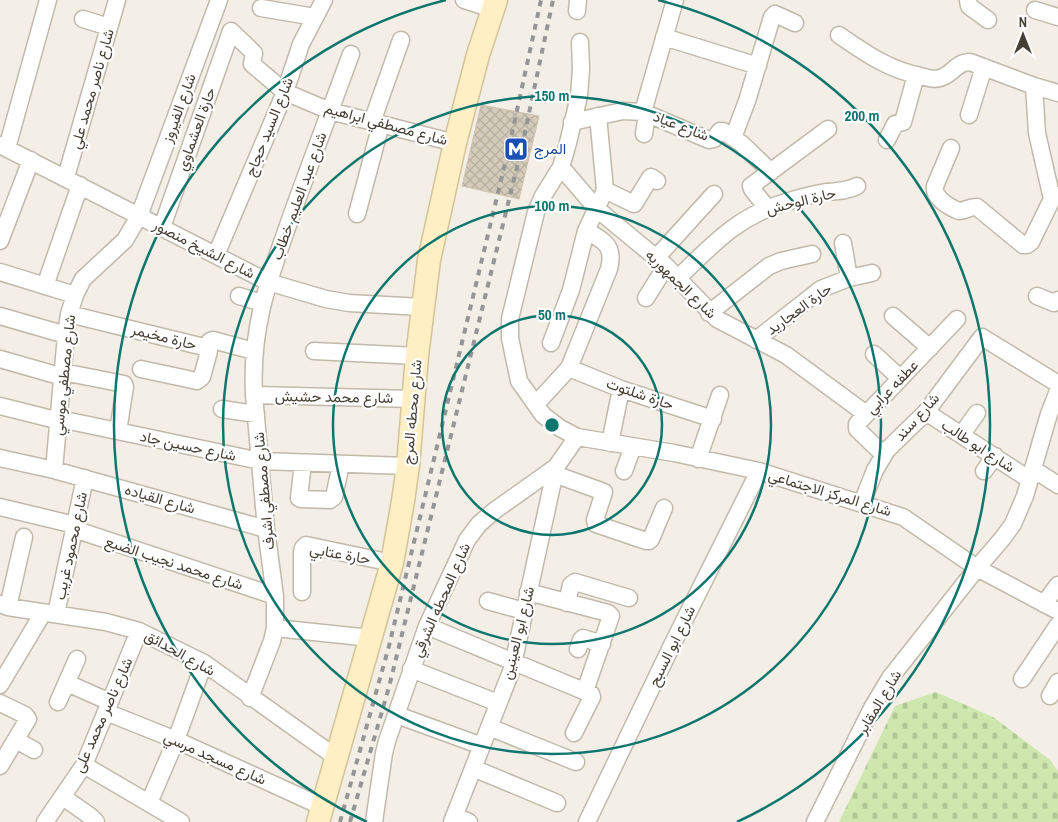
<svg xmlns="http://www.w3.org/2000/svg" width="1058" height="822" font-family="'Archivo Narrow',Vazirmatn,sans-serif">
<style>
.cemetery{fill:url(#cemetery-stones)}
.building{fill:url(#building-cross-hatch);stroke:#cfc2ae}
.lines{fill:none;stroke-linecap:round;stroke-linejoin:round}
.street-casing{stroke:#c1baab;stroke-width:19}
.secondary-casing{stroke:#d3c396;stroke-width:25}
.street{stroke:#fff;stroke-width:16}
.secondary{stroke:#fef0c4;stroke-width:22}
.rail{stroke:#959595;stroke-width:4;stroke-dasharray:6 6;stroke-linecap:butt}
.ring{fill:none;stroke:#0f766e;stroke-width:2.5}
.labels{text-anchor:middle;stroke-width:4.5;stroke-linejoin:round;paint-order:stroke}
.street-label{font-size:15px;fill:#463f35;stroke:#fff}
.transit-label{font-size:15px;fill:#164399;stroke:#fff;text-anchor:start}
.centre{fill:#0f766e;stroke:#fff;stroke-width:2.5}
.ring-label{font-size:15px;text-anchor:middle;font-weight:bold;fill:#0f766e;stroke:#fff;stroke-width:4.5;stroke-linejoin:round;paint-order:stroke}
</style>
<defs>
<pattern id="cemetery-stones" width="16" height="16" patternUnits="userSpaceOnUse" patternTransform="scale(1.25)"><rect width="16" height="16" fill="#cee7ae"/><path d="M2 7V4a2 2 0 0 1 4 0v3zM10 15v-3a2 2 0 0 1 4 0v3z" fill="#b2c796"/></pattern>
<pattern id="building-cross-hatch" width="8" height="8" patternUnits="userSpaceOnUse" patternTransform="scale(1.25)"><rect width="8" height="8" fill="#d4cbbb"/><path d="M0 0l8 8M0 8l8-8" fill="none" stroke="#b7afa1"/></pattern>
</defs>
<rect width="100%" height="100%" fill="#f3efe6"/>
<path class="cemetery" d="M936 692 993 717 1050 760 1058 771V822H839L895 706Z"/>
<path class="building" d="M481 105 539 116 519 199 462 186Z"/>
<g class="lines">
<g class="street-casing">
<path id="street" d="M464 0 492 9
M968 0 969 6 988 20
M261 8 315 17
M1035 10 1058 17
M577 11 578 0
M83 19 109 27
M839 35C865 53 889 70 921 76 927 78 934 80 940 78 952 75 956 62 970 62L1034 86 1058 93
M664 37 758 66
M580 42 581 69 579 96 568 143 561 167 543 196 536 212 510 319V338L519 381 543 415 560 428 577 437 674 453 759 471 903 517 977 568 1058 611
M1034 86 1037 133 1052 199
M643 112 675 0
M969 115 984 67
M372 122 401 40
M572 122 623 111 643 112 709 140 714 139 720 131H723L742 144 771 172
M644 134 647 113
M733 138 747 101 772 17 775 14 795 23
M887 140 895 124 903 122 916 75
M0 145 268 282 326 299 349 303 422 307
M7 148 48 0
M951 148 935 186C933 198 949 207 959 211 966 211 970 206 977 207L1023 245H1027L1031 242 1052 199 1058 195
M561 167 597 209 666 266 717 319 786 355 866 414
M66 177 117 0
M605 190 634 204 650 178 651 177 657 181
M767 208 752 189 751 186 828 129
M357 214 381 124
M162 227 231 31 254 53 252 64 285 92 330 111 455 143
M0 241 31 160
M843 243 849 278
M216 255 285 92 301 44 324 0
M656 258 714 194
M0 272 75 295
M678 278C713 244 738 216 786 202 799 198 814 194 827 192 838 191 847 191 857 186
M45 286 80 185
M239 296 262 303
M1037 296 1054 303 1058 300
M646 298 666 266
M709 313 769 266 781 261 812 254
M69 314 204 347H208L210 341 213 340 254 351
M0 316 66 335
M893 316 930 348
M756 340 821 289 849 278 872 273
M551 343 571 290 586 231 605 190 598 116
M314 351 417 356
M874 354 900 378
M0 359 63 377
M569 368 621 389 713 419
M141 369 197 381 202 377 209 351 208 347
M63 372 124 384 125 387 118 431
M254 395 414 399
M536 404 569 368 609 269C615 246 604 240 586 231
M0 406 60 421
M222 409 256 414
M926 412 1030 480
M60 419 260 461 408 466
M962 434 977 413
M610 443 621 389
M884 455 857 429V424L957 319
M0 458 54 470 266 529
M698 459 720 395
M303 463 299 498 301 499 330 500 334 497 341 464
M1033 469 1058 485
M54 470 66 335 69 314 75 295 83 279 125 240 139 216 219 0
M624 471 633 447
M984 471 995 456
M554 474 604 492 595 520 596 524 646 541H649L651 539 664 508
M862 503 875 470 887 450 926 412 982 337 1058 384
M0 507 75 525
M74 529 275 596
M302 592V552L303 548 306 545 392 563
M528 592 608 613 611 616 585 691
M488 601 524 611
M567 603 571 585 575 582 629 598
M0 604 8 607 106 622 139 631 204 663 337 758
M1044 604 1058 585
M8 607 24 537
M56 614 85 478
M427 626 591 694 592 697 574 733
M275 628 371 638
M578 649 581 640 583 638 602 644
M411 669 498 703
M1022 679 1058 625
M67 683 110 702
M0 685 43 613
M1050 696 1058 682
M250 698 272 641 275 628V596L266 529 254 395C250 320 273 269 297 200 315 151 333 102 351 54
M58 702 77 659
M0 703 25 715 28 719 0 766
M106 712 176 740 323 807
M397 715 482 746
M489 727 576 762
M16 740 34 750
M84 765 181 822
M473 768 557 803
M63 797 90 816 96 822
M149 803 176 740 204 663
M455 816 469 822
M45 822 84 765 139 631
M374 822 384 753 387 741 427 626 467 540 479 524 494 511 556 467 577 437
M452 822 512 669 556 467
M587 822 673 643 759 471
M815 822 872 708 890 678 977 568 1002 539 1013 524 1025 496 1049 414 1058 391"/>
</g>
<g class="secondary-casing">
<path id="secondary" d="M318 822 392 563 403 501 408 466 417 356 429 260 455 143 478 55 496 0"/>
</g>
<use href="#street" class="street"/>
<use href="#secondary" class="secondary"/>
<path class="rail" d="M340 822 389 646 509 147 541 0
M350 822 389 687 521 151 553 0"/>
</g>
<g class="ring">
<circle cx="552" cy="425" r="110"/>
<circle cx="552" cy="425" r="219"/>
<circle cx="552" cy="425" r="329"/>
<path d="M367 822A438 438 0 0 1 446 0M658 0A438 438 0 0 1 737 822"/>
</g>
<defs>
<g id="metro-square" transform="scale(1.25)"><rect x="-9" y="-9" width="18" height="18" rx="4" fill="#1a4fb4" stroke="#fff"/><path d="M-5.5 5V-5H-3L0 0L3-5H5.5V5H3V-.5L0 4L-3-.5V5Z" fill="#fff"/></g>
</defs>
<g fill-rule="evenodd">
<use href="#metro-square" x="516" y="149"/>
</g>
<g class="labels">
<g class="street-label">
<text transform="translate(92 89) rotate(-74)" y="5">شارع ناصر محمد علي</text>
<text transform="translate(179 108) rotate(-70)" y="5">شارع الفيروز</text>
<text transform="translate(386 124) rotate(15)" y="5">شارع مصطفي ابراهيم</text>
<text transform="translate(681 126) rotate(21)" y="5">شارع عياد</text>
<text transform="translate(269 127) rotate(-68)" y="5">شارع السيد حجاج</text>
<text transform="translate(196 129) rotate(-70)" y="5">حارة العشماوي</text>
<text transform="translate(299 196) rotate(-70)" y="5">شارع عبد العليم خطاب</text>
<text transform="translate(801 201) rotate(-14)" y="5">حارة الوحش</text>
<text transform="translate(204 249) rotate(27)" y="5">شارع الشيخ منصور</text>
<text transform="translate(681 284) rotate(44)" y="5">شارع الجمهوريه</text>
<text transform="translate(799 309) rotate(-36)" y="5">حارة العجاريد</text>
<text transform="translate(164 337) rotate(14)" y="5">حارة مخيمر</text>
<text transform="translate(64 375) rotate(-84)" y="5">شارع مصطفي موسي</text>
<text transform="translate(892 387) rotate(-46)" y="5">عطفه عرابي</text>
<text transform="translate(640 394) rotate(19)" y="5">حارة شلتوت</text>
<text transform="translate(334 397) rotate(1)" y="5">شارع محمد حشيش</text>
<text transform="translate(412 412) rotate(-85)" y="5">شارع محطه المرج</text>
<text transform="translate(917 417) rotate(-48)" y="5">شارع سند</text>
<text transform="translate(188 446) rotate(12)" y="5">شارع حسين جاد</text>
<text transform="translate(978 446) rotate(33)" y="5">شارع ابو طالب</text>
<text transform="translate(264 491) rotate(-95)" y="5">شارع مصطفي اشرف</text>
<text transform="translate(830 493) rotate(17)" y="5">شارع المركز الاجتماعي</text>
<text transform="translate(160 499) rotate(16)" y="5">شارع القياده</text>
<text transform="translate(71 546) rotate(-78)" y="5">شارع محمود غريب</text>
<text transform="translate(340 554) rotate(10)" y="5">حارة عتابي</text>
<text transform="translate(174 563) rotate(18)" y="5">شارع محمد نجيب الضبع</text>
<text transform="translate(441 600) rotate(-66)" y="5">شارع المحطه الشرقي</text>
<text transform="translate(518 633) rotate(-76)" y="5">شارع ابو العينين</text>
<text transform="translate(672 646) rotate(-64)" y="5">شارع ابو السبح</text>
<text transform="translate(180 653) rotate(29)" y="5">شارع الحدائق</text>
<text transform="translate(879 702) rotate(-59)" y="5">شارع المقابر</text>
<text transform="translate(103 715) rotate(-66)" y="5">شارع ناصر محمد على</text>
<text transform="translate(215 758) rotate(24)" y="5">شارع مسجد مرسي</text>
</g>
<g class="transit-label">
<text x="534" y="154">المرج</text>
</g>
</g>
<circle cx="552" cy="425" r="8" class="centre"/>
<g class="ring-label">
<text x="552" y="101">150 m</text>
<text x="862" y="121">200 m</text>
<text x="552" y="211">100 m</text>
<text x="552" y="320">50 m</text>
</g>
<g transform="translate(1023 35)" stroke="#ffffff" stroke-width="4" paint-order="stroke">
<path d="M0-4L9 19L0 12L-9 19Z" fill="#463f35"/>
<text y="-8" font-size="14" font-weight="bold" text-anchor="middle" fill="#463f35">N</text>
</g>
</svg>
